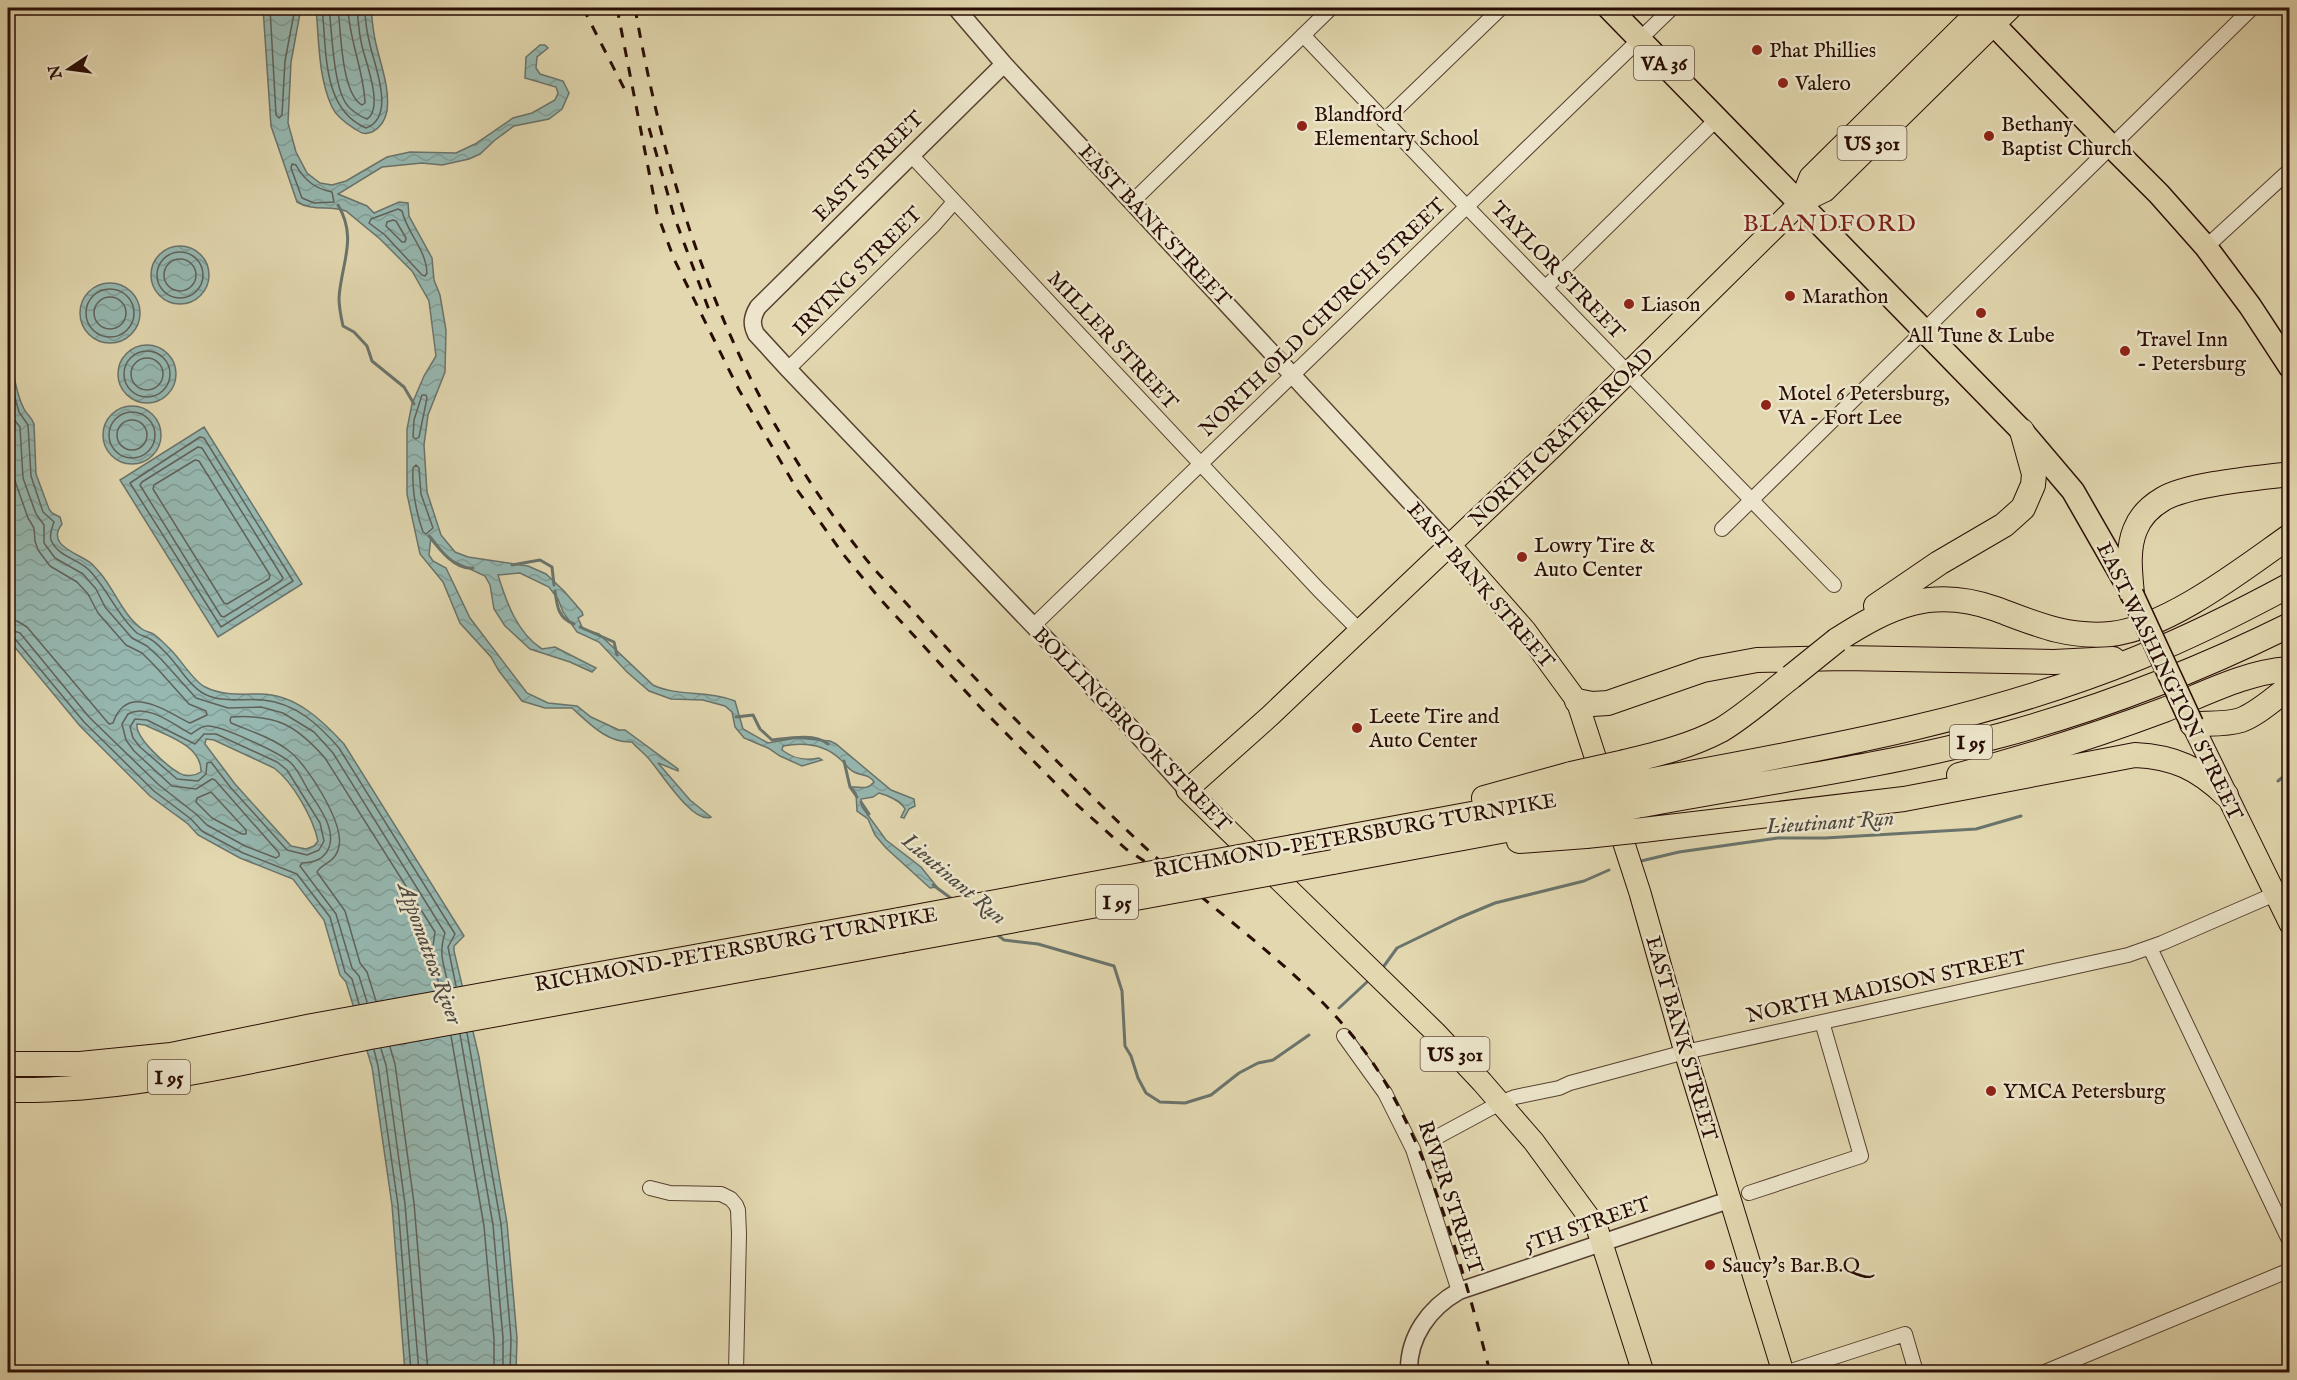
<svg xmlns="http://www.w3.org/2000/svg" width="2297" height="1380" font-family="'IM FELL English',serif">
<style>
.water{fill:url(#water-waves);stroke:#6a746c;stroke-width:1.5;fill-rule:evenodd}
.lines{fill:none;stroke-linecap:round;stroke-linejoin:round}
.shore{stroke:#60625a;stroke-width:1.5}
.stream{stroke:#6a746c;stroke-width:3}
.minor-casing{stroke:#57402f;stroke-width:16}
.tertiary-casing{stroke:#57402f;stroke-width:19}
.primary-casing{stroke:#290d04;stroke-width:23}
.trunk-casing{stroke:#290d04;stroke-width:25}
.motorway-casing{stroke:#290d04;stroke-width:26}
.minor{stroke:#ece5cb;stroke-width:14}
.tertiary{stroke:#ece5cb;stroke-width:16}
.primary{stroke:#e2d7af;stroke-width:21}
.trunk{stroke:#e2d7af;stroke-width:22}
.motorway{stroke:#e2d7af;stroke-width:24}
.rail{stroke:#290d04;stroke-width:3;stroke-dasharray:10 10;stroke-linecap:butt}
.trunk-bridge-casing{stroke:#290d04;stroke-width:25;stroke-linecap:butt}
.motorway-bridge-casing{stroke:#290d04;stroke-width:26;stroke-linecap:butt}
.trunk-bridge{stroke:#e2d7af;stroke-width:22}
.motorway-bridge{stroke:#e2d7af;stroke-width:24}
.poi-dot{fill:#8f2418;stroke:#ece5cb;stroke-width:2}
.labels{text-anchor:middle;stroke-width:5;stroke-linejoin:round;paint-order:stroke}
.shield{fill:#ece5cb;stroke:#644e40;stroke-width:1.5}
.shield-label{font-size:20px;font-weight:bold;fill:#290d04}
.poi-label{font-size:21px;fill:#290d04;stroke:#ece5cb;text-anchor:start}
.street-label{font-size:21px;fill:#290d04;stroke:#ece5cb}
.water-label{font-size:22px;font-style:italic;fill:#4f4941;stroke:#ece5cb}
.quarter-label{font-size:24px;letter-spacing:1.5px;fill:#7a1f14;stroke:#ece5cb}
</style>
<defs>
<pattern id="water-waves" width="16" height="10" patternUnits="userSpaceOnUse" patternTransform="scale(1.5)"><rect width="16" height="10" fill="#96b8b1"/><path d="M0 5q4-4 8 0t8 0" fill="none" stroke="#819d97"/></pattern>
</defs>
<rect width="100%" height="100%" fill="#e2d7af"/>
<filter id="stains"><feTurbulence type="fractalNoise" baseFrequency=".00333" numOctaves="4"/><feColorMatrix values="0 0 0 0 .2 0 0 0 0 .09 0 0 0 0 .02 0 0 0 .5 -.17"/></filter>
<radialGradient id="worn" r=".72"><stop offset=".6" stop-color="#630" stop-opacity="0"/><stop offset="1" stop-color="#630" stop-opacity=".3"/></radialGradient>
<path class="water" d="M263 8H301L291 62 288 123 296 152 307 173 320 183 332 185 346 181 387 157 410 152 456 153 475 144 513 118 532 113 555 100 558 93 556 87 525 78 526 57 540 45H545L548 48 537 57 536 68 540 74 563 81 569 93 562 109 549 119 514 126 495 140 480 154 469 159 442 165 422 163 382 167 338 194 367 206 374 213 399 202 408 203 409 216 432 258 434 280 440 295 446 330 445 372 428 415 424 445 427 492 441 535 455 552 468 557 528 566 546 574 564 591 582 612 583 615 578 618 583 629 599 634 653 685C678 697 709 690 735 701L743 729 768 743 796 738 830 741 836 744 891 790 914 799 915 806 909 809 904 818 901 817 905 809C901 801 887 795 879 793L873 797 861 799 862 807 886 840 921 867 937 887 930 888 886 848 875 835 868 819 857 811 856 793 851 787C860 786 867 791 874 782 869 774 862 776 854 772 848 769 845 763 840 759 824 744 804 742 783 746L782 750C794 759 805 761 819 758L822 760 802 766 780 756 768 748 744 738 735 727 732 712 725 706 703 700 671 699 649 691 627 672 599 642 577 632 563 612 558 599 549 587 520 573 498 575C506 601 517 633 542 649L555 647 596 668 592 672 570 662 530 649 505 626 494 609 490 585 485 576 453 561 446 556 431 537 429 555 433 561 446 568 470 618 527 693 548 703 577 706 591 717 619 730H625L678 769V771L658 763 690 800 711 817C693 825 660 771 649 759 644 753 637 748 632 742 607 743 590 724 572 708H545L522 701 499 671 491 657 460 623 443 582 420 554 407 494V429L412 404 424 376 436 356 429 301 412 271 380 239 346 211C330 205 313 212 297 202L271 126Z
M316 8H371C372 20 373 32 376 44 381 66 390 88 387 111 385 121 380 128 372 132 364 135 361 133 355 129 347 124 336 116 332 107 318 77 319 39 316 8Z
M151 275a29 29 0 1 1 58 0a29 29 0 1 1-58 0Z
M80 313a30 30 0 1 1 60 0a30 30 0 1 1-60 0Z
M8 325C10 348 13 388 24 409 27 415 32 417 34 424L36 474 49 509 52 513 60 517 62 524C45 546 79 553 92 564 95 567 98 571 101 574 115 591 123 615 142 629 146 632 151 632 155 635 160 639 166 645 171 650 181 660 194 682 205 687 223 696 241 694 260 694 295 694 322 720 344 744L464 936 454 946V951L479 1057 507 1223 517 1338 516 1372H405L392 1205 372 1067 346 982 340 975 324 920 293 879 240 858 198 835 188 824 150 796 80 726 8 639ZM137 724 145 725C165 735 202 745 201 772 195 776 185 777 179 773 167 766 135 738 137 724ZM206 739 214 740 274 768C293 782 313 818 318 841L314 846 306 849 291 846 235 784 205 744Z
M118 374a29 29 0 1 1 58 0a29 29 0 1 1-58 0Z
M103 435a29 29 0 1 1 58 0a29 29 0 1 1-58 0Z
M204 427 302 584 218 637 120 480Z"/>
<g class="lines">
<path class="shore" d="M270 8 276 115 279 118 282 115 285 61 295 8
M322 8C327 48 321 109 366 128 396 117 375 67 370 45 367 33 365 20 365 8
M329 8C332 32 333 81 345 102 349 109 359 116 367 119 384 108 366 63 362 46 359 34 358 20 357 8
M338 8C341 31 341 93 362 105L365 103C364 71 349 40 348 8
M292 164 296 165C304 180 315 189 332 192L334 202 314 203 302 198 291 168Z
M398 209 402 211C407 233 426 249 427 273L425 276 422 275 385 235 369 223 371 219Z
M393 220 396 221 406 238 405 242H402L386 226 387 222Z
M157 275a23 23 0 1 1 46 0a23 23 0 1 1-46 0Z
M164 275a16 16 0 1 1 32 0a16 16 0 1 1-32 0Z
M86 313a24 24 0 1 1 48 0a24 24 0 1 1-48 0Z
M94 313a16 16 0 1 1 32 0a16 16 0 1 1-32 0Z
M124 374a23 23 0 1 1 46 0a23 23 0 1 1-46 0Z
M131 374a16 16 0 1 1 32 0a16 16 0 1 1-32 0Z
M8 373 19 412 28 425 31 476 43 512 54 522C52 528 49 534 51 540 58 557 79 559 90 571 108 590 117 615 137 633 141 636 146 636 150 639 156 642 162 649 167 654 178 665 187 683 201 692 219 704 243 698 263 700 296 703 319 725 339 748L455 934 448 947 456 986
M422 395H426L427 398 419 437 416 439 413 437 414 420Z
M8 401 12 417 20 427 23 478 36 514 44 525V543L55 558 83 574 96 589 105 607 132 638 147 646 161 659 196 698 228 708 261 707 283 713 314 732 333 753 445 933C438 955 444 964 449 988
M109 435a23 23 0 1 1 46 0a23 23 0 1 1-46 0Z
M117 435a15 15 0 1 1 30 0a15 15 0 1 1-30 0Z
M8 425 11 430 14 478 28 518 34 528 35 541 38 550 50 566 77 582 88 594 98 613 126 645 142 653 155 666 189 704 206 711 207 715 190 723C165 711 127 682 113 723L109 724 27 627 17 621 8 620
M200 437 204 438 293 581 221 627 130 483Z
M198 447 202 448 283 578 281 581 224 617 221 616 140 485 142 482Z
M195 460 199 461 270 575 269 579 227 604 224 603 153 489 154 485Z
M416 465 419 468 421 494 433 528 426 534 423 532C416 512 412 489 413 468Z
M8 629 20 633 89 717 159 785 196 814 207 825 245 846 276 858 279 856V853L215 780 212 779 196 789 172 786 134 751 126 740 122 724 128 714C148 703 174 725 191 734 197 731 200 726 207 726 221 725 280 753 291 763 298 770 303 781 308 790 319 807 340 833 326 853 321 860 311 863 302 863L300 866 336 914 352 968 359 976 367 1002
M8 636 15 639 84 722 154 791 191 819 202 831 243 853 297 874 330 917 345 972 352 979 359 1004
M135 719 147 720 195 744 204 734H216L277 762 287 770 320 823 324 841 319 850 307 855 287 850 231 788 211 762 207 763 206 774 198 781 177 779 140 747 133 738 130 727Z
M211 792 246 830V834H242L212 818 196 802 197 798Z
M376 1001 367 972 360 963 345 911 317 872C322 863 336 863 339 846 344 823 307 764 289 751 273 738 250 731 231 723L230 720 231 717C276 714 296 725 325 758L435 932 432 953 440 989
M467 1033 501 1224 511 1338 510 1372
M460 1034 493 1225 503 1338V1372
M451 1036 484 1226 494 1339V1372
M390 1047 395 1064 414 1203 428 1372
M381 1049 386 1065 405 1204 419 1372
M374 1050 378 1066 398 1205 411 1372"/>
<path class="stream" d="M338 205C358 238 341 264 339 298 339 307 341 317 343 326L354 332 367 346 372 361 404 387 414 404
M429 536C439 549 455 570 473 568
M512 565 540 560 552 567 554 585
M555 591C557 606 558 618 574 624
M580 627 614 642 617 655
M736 717 753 715 760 729 772 740C789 738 815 733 828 744
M844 761 850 787 857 797
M2278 781 2290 771
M861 802 869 814
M1641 861 1679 852 1778 838H1825L1976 829 2021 816
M933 885 952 899
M995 933 1004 940 1038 944 1114 966 1122 991 1125 1046 1131 1056 1138 1078 1146 1093 1160 1102 1185 1103 1211 1095 1239 1073 1258 1063 1273 1060 1309 1035
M1384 966 1397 948 1459 918 1495 903 1584 881 1609 870
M1339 1008 1367 982"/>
<g class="minor-casing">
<path id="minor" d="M1303 35 1467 207 1834 585
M1384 121 1501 8
M911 155 1319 590 1360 631
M1133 201 1331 8
M2206 247 2290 170
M1546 287 1718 118
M788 369 934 225 954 202
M1722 529 2252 8
M1033 626 1672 8
M2150 948 2290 1242
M1344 1036 1385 1093 1413 1149 1459 1291
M1437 1137 1500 1103 1515 1097 1559 1088 1570 1083 1685 1052 2128 955 2162 943 2275 894
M650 1188 670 1193 721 1194 731 1199 736 1205 738 1210 739 1234 736 1372
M1749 1193 1861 1156 1822 1022
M1788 1372 1905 1334 1916 1372
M2045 1372 2290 1270"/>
</g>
<g class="tertiary-casing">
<path id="tertiary" d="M956 8 1004 64 1450 545
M1004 64 758 307C752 317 751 324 756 334L788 369 1132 729 1187 790
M1409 1372C1408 1337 1429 1308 1459 1291L1729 1200"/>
</g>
<g class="primary-casing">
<path id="primary" d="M1800 203 1810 177 1981 8
M1450 545 1525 630 1577 701 1604 784
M2192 724 2290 924
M1615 816 1640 893 1685 1052 1783 1372
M1643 1372 1597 1228 1534 1142 1482 1082 1435 1032 1187 790 1271 715 1553 447 1800 203 1825 191 2011 8"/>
</g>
<g class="trunk-casing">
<path id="trunk" d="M1609 8 2022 431 2073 491 2132 594
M1978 8 2111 146 2159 194 2206 247 2250 306 2290 367"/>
</g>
<g class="motorway-casing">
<path id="motorway" d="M2132 594C2130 573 2127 550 2135 530 2140 517 2151 506 2163 499 2188 484 2258 478 2290 474
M1876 606 1939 563 2004 525 2023 508 2033 485 2034 474 2022 431
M1837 640C1890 606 1932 586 1996 609 2036 624 2067 638 2111 634 2168 628 2243 569 2290 536
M1577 701 1592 704 1608 703 1703 670 1757 660 1844 658 2054 662 2113 659
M2192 724C2208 723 2226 725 2241 720 2259 713 2274 698 2290 687
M1625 762C1658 754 1691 746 1721 730 1746 715 1769 694 1791 677
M1959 775C2028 757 2097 735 2164 710 2205 694 2245 672 2290 669
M1631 784C1802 752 1976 724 2138 658 2190 637 2240 612 2290 585
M1484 798 1571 774
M1637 806C1758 783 1883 767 2002 735 2102 708 2197 671 2290 625
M1643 830 1904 799 2135 755C2174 757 2198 768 2226 795
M1519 841 1586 836
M1293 847 1575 795
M1333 862 1582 816
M8 1064H80L171 1055 312 1026 899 920
M8 1090C132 1092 254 1059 376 1036 550 1003 725 972 900 941"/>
</g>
<use href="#minor" class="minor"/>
<use href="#tertiary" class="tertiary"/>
<use href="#primary" class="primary"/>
<use href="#trunk" class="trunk"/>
<use href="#motorway" class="motorway"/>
<path class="rail" d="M583 8 628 96
M617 8 657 213 674 259 739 390 798 491 843 554 881 600 981 708 1074 802 1126 849 1168 877
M635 8C671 210 733 391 862 554 875 571 891 587 906 603 943 645 981 685 1020 724 1069 773 1117 823 1169 869 1243 935 1329 991 1382 1077 1434 1163 1465 1276 1490 1372
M649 128 674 216 709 310"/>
<g class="trunk-bridge-casing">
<path id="trunk-bridge" d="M2132 594 2192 724"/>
</g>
<g class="motorway-bridge-casing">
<path id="motorway-bridge" d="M1791 677 1837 640
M1571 774 1625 762
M1575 795 1631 784
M1582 816 1637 806
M1586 836 1643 830
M899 920 1293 847
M900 941 1333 862"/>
</g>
<use href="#trunk-bridge" class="trunk-bridge"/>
<use href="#motorway-bridge" class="motorway-bridge"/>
</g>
<g class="poi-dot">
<circle cx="1757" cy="50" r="6"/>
<circle cx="1783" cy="83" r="6"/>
<circle cx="1302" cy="126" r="6"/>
<circle cx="1989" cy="136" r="6"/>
<circle cx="1790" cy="296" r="6"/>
<circle cx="1629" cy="304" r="6"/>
<circle cx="1981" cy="313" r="6"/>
<circle cx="2125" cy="351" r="6"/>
<circle cx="1766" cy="405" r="6"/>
<circle cx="1522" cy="557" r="6"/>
<circle cx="1357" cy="728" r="6"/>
<circle cx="1991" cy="1091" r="6"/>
<circle cx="1710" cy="1265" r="6"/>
</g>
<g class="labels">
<g class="shield">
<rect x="1634" y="46" width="60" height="34" rx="4.5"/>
<rect x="1837.5" y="126" width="69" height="34" rx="4.5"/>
<rect x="1950" y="725" width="42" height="34" rx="4.5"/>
<rect x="1096" y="885" width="42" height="34" rx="4.5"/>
<rect x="1420.5" y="1037" width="69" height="34" rx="4.5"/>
<rect x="148" y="1060" width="42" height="34" rx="4.5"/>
</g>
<g class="shield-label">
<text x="1664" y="70">VA 36</text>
<text x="1872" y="150">US 301</text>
<text x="1971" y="749">I 95</text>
<text x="1117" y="909">I 95</text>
<text x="1455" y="1061">US 301</text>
<text x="169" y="1084">I 95</text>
</g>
<g class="poi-label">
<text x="1769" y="57">Phat Phillies</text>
<text x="1795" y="90">Valero</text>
<text x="1314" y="121">Blandford<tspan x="1314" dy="24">Elementary School</tspan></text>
<text x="2001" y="131">Bethany<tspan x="2001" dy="24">Baptist Church</tspan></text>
<text x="1802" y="303">Marathon</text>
<text x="1641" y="311">Liason</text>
<text x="1981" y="342" text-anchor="middle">All Tune &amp; Lube</text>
<text x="2137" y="346">Travel Inn<tspan x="2137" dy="24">- Petersburg</tspan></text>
<text x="1778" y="400">Motel 6 Petersburg,<tspan x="1778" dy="24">VA - Fort Lee</tspan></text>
<text x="1534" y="552">Lowry Tire &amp;<tspan x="1534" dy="24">Auto Center</tspan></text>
<text x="1369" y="723">Leete Tire and<tspan x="1369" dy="24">Auto Center</tspan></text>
<text x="2003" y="1098">YMCA Petersburg</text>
<text x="1722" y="1272">Saucy's Bar.B.Q</text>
</g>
<g class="street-label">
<text transform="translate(868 166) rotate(-45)" y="7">EAST STREET</text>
<text transform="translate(1155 225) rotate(47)" y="7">EAST BANK STREET</text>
<text transform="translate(1558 270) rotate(46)" y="7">TAYLOR STREET</text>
<text transform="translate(857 271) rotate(-45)" y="7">IRVING STREET</text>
<text transform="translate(1322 317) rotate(-44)" y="7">NORTH OLD CHURCH STREET</text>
<text transform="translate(1113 340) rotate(47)" y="7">MILLER STREET</text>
<text transform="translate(1561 437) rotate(-44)" y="7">NORTH CRATER ROAD</text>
<text transform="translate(1481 585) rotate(49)" y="7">EAST BANK STREET</text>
<text transform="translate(2170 681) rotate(64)" y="7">EAST WASHINGTON STREET</text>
<text transform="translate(1132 729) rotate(46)" y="7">BOLLINGBROOK STREET</text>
<text transform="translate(1355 835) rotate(-10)" y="7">RICHMOND-PETERSBURG TURNPIKE</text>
<text transform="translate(736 949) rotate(-10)" y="7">RICHMOND-PETERSBURG TURNPIKE</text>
<text transform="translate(1886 986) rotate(-12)" y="7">NORTH MADISON STREET</text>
<text transform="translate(1682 1038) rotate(74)" y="7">EAST BANK STREET</text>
<text transform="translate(1451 1197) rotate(71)" y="7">RIVER STREET</text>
<text transform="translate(1587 1224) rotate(-19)" y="7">5TH STREET</text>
</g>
<g class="water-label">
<text transform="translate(1830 821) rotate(-4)" y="8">Lieutinant Run</text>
<text transform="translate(955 878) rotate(40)" y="8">Lieutinant Run</text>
<text transform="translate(431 953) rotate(70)" y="8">Appomattox River</text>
</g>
<g class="quarter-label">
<text x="1830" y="231">BLANDFORD</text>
</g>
</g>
<rect width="2297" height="1380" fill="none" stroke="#e2d7af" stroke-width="30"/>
<rect x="9" y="9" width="2279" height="1362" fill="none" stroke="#290d04" stroke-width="3"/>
<rect x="15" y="15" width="2267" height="1350" fill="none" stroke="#290d04" stroke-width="1.5"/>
<g transform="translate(69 69) rotate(257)" stroke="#ece5cb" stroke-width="4.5" paint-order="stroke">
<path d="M0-4.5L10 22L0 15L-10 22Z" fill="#290d04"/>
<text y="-9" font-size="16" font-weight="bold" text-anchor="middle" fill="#290d04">N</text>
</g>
<rect width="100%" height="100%" filter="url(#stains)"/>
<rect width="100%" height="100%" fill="url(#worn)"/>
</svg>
